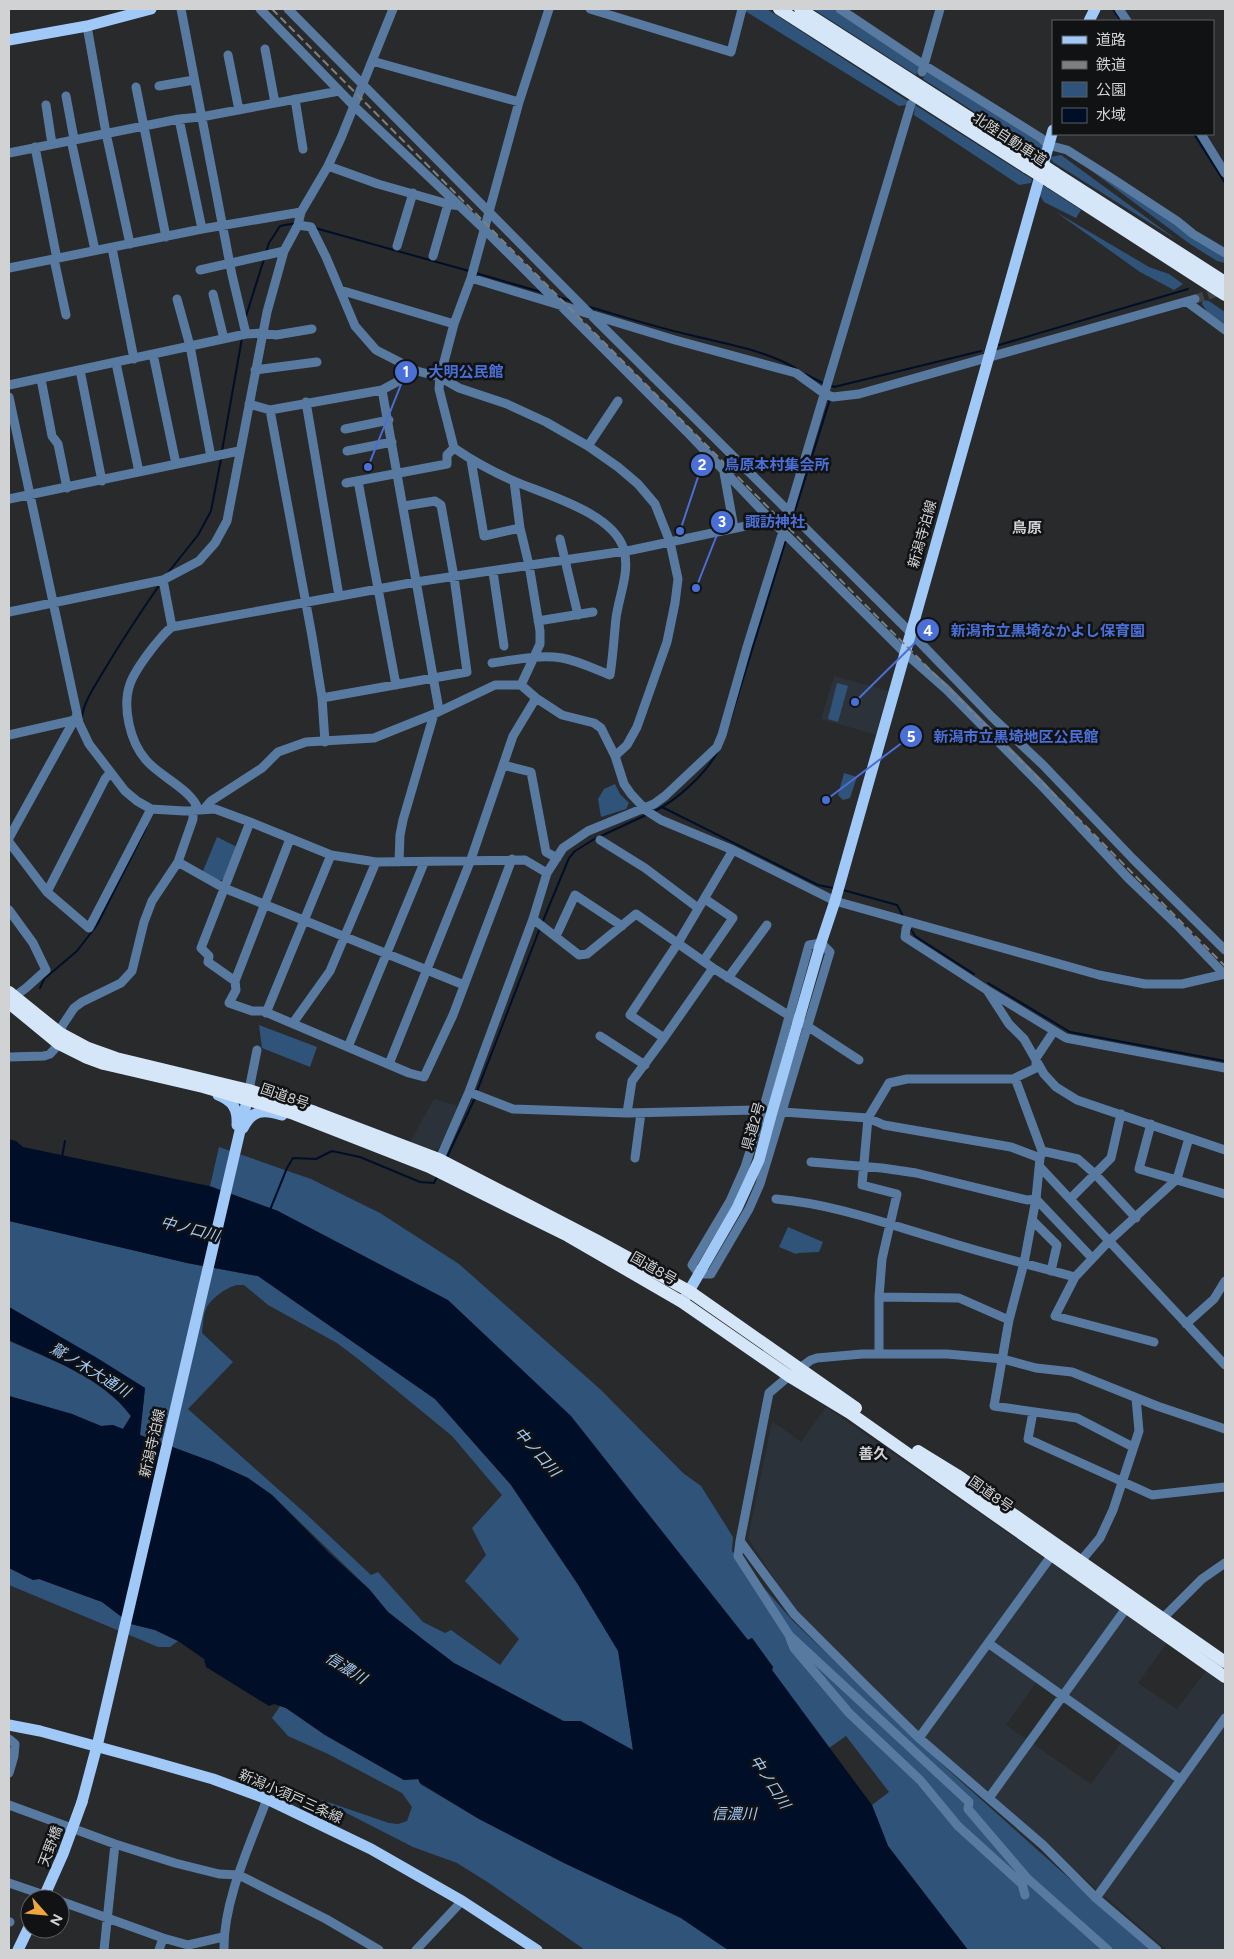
<svg xmlns="http://www.w3.org/2000/svg" width="1234" height="1959" font-family="Figtree,'Noto Sans JP',sans-serif">
<style>
.built{fill:#2c323a}
.green{fill:#30537a;fill-rule:evenodd}
.water{fill:#000f27}
.lines{fill:none;stroke-linecap:round;stroke-linejoin:round}
.stream{stroke:#000f27;stroke-width:2}
.minor-tunnel{stroke:#414345;stroke-width:9;stroke-dasharray:9 4.5;stroke-linecap:butt}
.minor{stroke:#597aa0;stroke-width:9}
.major{stroke:#a1c9f8;stroke-width:11}
.highway{stroke:#d6e6f9;stroke-width:12}
.rail{stroke:#7d7f81;stroke-width:2;stroke-dasharray:8 4;stroke-linecap:butt}
.major-bridge{stroke:#a1c9f8;stroke-width:11}
.highway-bridge{stroke:#d6e6f9;stroke-width:12}
.labels{text-anchor:middle;stroke-width:5;stroke-linejoin:round;paint-order:stroke}
.street-label{font-size:14px;fill:#d0d2d4;stroke:#111214}
.neighbourhood-label{font-size:15px;font-weight:bold;fill:#ced1d4;stroke:#111214}
.water-label{font-size:15px;font-style:italic;fill:#a4caf7;stroke:#111214}
.leader{fill:none;stroke:#4a6fd7;stroke-width:2}
.callout-dot{fill:#4a6fd7;stroke:#111214;stroke-width:2}
.mark-label{font-size:15px;text-anchor:middle;font-weight:bold;fill:#fff}
.callout-label{font-size:15px;text-anchor:middle;font-weight:bold;fill:#4a6fd7;stroke:#111214;stroke-width:5;stroke-linejoin:round;paint-order:stroke}
</style>
<rect width="100%" height="100%" fill="#282a2c"/>
<path class="built" d="M834 676 888 691 876 735 821 719Z
M434 1099 455 1105 458 1109 442 1144 437 1150 424 1148 410 1142Z
M826 1407 1167 1643 1138 1683 1177 1709 1206 1671 1225 1684V1950H1167L991 1798 1032 1743 1091 1784 1122 1741 1037 1681 1006 1725 1028 1740 991 1793 917 1734 797 1614 748 1538 772 1421 801 1442Z"/>
<path class="green" d="M744 9H767L908 101 907 105 899 106 745 11Z
M813 9H833L895 48 918 65 919 69 916 75Z
M927 71 1038 141 1043 146 1041 154 923 79Z
M915 105 1032 179 1031 183 1019 185 914 115Z
M1061 155 1177 240 1053 162 1050 157Z
M1081 163 1225 256V263L1217 261 1190 244Z
M1041 184 1081 210 1076 218 1044 202 1039 194Z
M1056 212 1149 267 1169 274 1183 284 1174 290 1140 272Z
M1203 300 1209 301 1225 312V324L1208 313 1202 304Z
M837 683 848 686 838 722 828 719Z
M844 773 857 777 850 798 843 800 838 795Z
M615 784 620 794 629 803 626 809 601 817 598 799 604 789Z
M217 837 237 847 224 879 218 881 203 871Z
M259 1025 317 1047 310 1067 262 1048Z
M219 1147 311 1179 380 1213 459 1264 601 1390 683 1473 701 1486 733 1537 732 1551 793 1621 946 1768 1080 1888 1154 1950H968L888 1846 872 1805 889 1792 846 1736 829 1748 772 1670 773 1667 752 1638 748 1640 278 1211 210 1186Z
M9 1221 187 1263 258 1276 435 1399 511 1485 577 1583 619 1651 633 1751 581 1721H564L454 1663 425 1641 388 1612 369 1589 272 1495 248 1478 213 1462 140 1435 145 1388 97 1358 9 1307ZM237 1285H244L268 1305 337 1343 357 1358 452 1436 502 1495 472 1528 486 1555 465 1581 519 1639 500 1665 451 1630 445 1633 423 1622 378 1572 371 1575 305 1513 188 1409 233 1362 202 1333C203 1326 203 1315 206 1309 210 1299 227 1287 237 1285Z
M788 1227 823 1242 819 1252 798 1253 796 1254 779 1247Z
M9 1341C51 1360 102 1377 131 1416L123 1429 113 1425 101 1426 72 1414 9 1396Z
M9 1568 33 1580 39 1579 102 1602 131 1624 155 1630 178 1641 170 1647H158L9 1585Z
M280 1706 286 1708 325 1735 404 1780 419 1779 420 1784 479 1819 564 1863 681 1918 728 1950H585L489 1883 457 1863 413 1847 319 1799 389 1823 398 1824 407 1821 412 1807 402 1793 328 1754 288 1736 272 1718Z"/>
<path class="water" d="M9 1139 16 1141 23 1147 209 1186 278 1211 448 1300 571 1416 748 1640 752 1638 773 1667 772 1670 872 1805 888 1846 968 1950H728L681 1918 564 1863 479 1819 420 1783 418 1779 404 1780 325 1735 286 1708 274 1704 269 1706 206 1667 204 1659 178 1641 155 1630 131 1624 102 1602 39 1579 33 1580 9 1568V1396L72 1414 101 1426 113 1425 123 1429 131 1416C102 1377 51 1360 9 1340V1307L97 1358 145 1388 140 1435 213 1462 248 1478 272 1495 329 1553 369 1589 388 1612 425 1641 454 1663 563 1721H580L633 1750 618 1651 577 1583 511 1485 435 1399 258 1276 187 1263 9 1221Z"/>
<g class="lines">
<path class="stream" d="M1113 9 1121 21
M1194 134 1225 183
M315 228 469 271
M266 252 269 243 280 226 296 223
M476 273 541 292
M558 297 572 301
M586 306C621 316 655 327 690 335 726 344 765 350 797 369
M246 316 264 259
M999 345 1188 289
M805 374 823 383
M830 385 834 387 981 351
M222 451 242 338
M794 514 830 399
M788 533 792 520
M167 574 198 535 211 511 221 459
M82 717C84 701 95 686 103 672 121 642 140 613 160 584
M730 721 786 540
M662 807 818 885 833 888
M653 812C676 801 706 774 718 751
M601 836 646 815
M843 890 897 905 903 916
M542 923 569 858 575 851 596 838
M910 928 915 936 974 974
M988 983 1070 1032 1225 1061
M40 988 44 979 77 951 97 925 146 828
M477 1091 540 928
M62 1157 65 1141
M447 1157 475 1098
M270 1210 287 1168 293 1158 316 1159 332 1151 360 1157 420 1182 434 1183 437 1177"/>
<path class="minor-tunnel" d="M1195 299 1221 291"/>
<path class="minor" d="M181 9 232 275 246 334
M260 9 354 106 484 229 687 432 772 521 904 652 946 689 1040 784 1128 878 1177 925 1225 975
M288 9 588 312 910 632 992 717 1042 764 1133 859 1225 950
M590 9 731 52 742 9
M840 9 924 65 1041 138 1048 145 1067 150 1110 177 1177 221 1193 234 1225 253
M1119 9 1127 21
M87 26 106 133 130 244
M265 49 275 103
M228 55 239 110
M372 61 519 102
M922 72 940 9
M159 86 194 80
M136 87 166 237
M66 96 74 139
M295 99 303 149
M46 105 52 144
M179 119 202 229
M1201 134 1225 173
M71 140 95 250
M35 147 57 259
M9 153 179 119 201 117 339 91
M328 166 378 184 448 204 460 206
M298 225 311 227 326 257 355 326 376 350 417 371 440 377 459 388 507 404 546 422 588 446 618 467 638 484 655 504 670 542 678 579 675 603 667 642 637 727 627 745 615 756
M397 246 413 193
M112 248 134 359
M433 256 448 204
M54 259 66 315
M9 268 202 229 301 212
M200 270 284 251
M471 278 675 340 796 373 825 394 833 397 859 394 1195 299
M340 290 454 324
M213 294 224 339
M177 299 190 346 211 457
M1187 302 1225 330
M153 354 176 464
M116 363 139 472
M80 370 102 481
M255 370 317 362
M41 379 52 436 58 444 67 488
M9 385 246 334 264 333 276 335 312 329
M382 390 439 710
M9 397 79 723 89 744 125 791 137 801 151 809 184 811 215 809 250 822 331 855 376 862 525 860 547 873
M306 402 339 596
M249 404 270 410 382 390 417 371
M270 410 312 636 322 698 325 742
M345 429 389 420
M588 446 618 401
M347 451 392 442
M471 460 484 536 520 528
M723 467 734 528
M358 481 396 685
M514 481 520 528 529 565 540 631V644L521 685
M346 483 447 464V455L454 448
M9 499 239 451
M560 539 578 615
M493 572 504 646
M163 580 172 627
M9 612 163 580 199 561 215 543 227 521 267 312 284 251 298 225 301 212 328 166 341 138 393 9
M538 621 593 612
M492 663C514 660 539 654 562 658 579 661 594 669 610 675 613 656 614 637 616 618 619 596 630 572 624 550 614 513 546 495 514 481 493 472 473 461 454 448L439 389 440 377 454 324 471 278 519 102 549 9
M322 698 467 672 454 577 441 505 435 501 404 506
M9 735 75 720
M503 765 531 772 546 852 557 858
M198 809C192 790 159 776 146 760 130 742 122 707 130 684 135 670 145 658 154 646 160 639 165 632 172 627L416 582 632 550 788 517
M204 809 211 801 262 768 278 752 306 742 374 738 434 714 495 685H521L536 698 562 715 594 723 601 728 615 756 624 784 631 794 647 811 661 820 733 850 835 901 1099 975 1145 984H1182L1225 974
M250 822 201 948 209 956 208 962 235 981 236 990 229 1003 252 1011H263L409 1073 424 1077 453 1015 512 859
M9 838 77 715
M600 840 645 868 698 908
M9 842 47 892 89 928 151 809
M178 862 224 888 464 985
M399 862 400 835 403 820 434 714
M47 892 105 779 110 773
M9 910 33 943 46 970 26 988 14 997
M533 919 579 955 587 954 636 914 713 968 664 1038 632 1081 627 1113
M909 922 906 929 905 937 987 990 1066 1038 1225 1068
M556 936 575 895 622 926
M821 943 830 952 760 1184 749 1209 711 1274H699L692 1265 730 1201 745 1167 763 1110 809 945Z
M704 960 733 918 705 899
M713 968 793 1018
M728 978 767 925
M235 981 290 839
M987 990 1009 1024 1024 1039 1044 1074 1056 1087 1077 1100 1225 1150
M266 1013 331 855
M293 1023 330 971 376 862
M804 1024 859 1060
M600 1036 645 1065
M664 1038 630 1015 678 943 733 850
M348 1047 424 863
M9 1057 44 1056 50 1054 59 1044 62 1026 74 1008 82 1002 121 983 132 971 144 922 152 901 178 862 193 819V810
M389 1064 470 862 513 736 536 698
M1015 1078 1042 1151 1040 1158 1036 1199 1024 1263 1009 1320 994 1406 1077 1418 1133 1447
M249 1090 257 1050
M469 1092 513 1109 627 1113 755 1110 868 1118 889 1083 907 1079H1013L1036 1068V1058L1054 1031
M1151 1124 1139 1169 1225 1194
M1042 1151 1078 1159 1096 1175 1136 1218
M635 1158 641 1113
M811 1162 882 1168 916 1173 1027 1200 1036 1199
M438 1163 469 1092 533 919 547 873 563 848 588 831 654 804 665 796 717 747 722 735 747 647 789 512 911 104
M1040 1167 1225 1365
M776 1199C834 1204 887 1224 942 1240 986 1254 1031 1265 1075 1277L1055 1316 1154 1342
M1036 1199 1092 1258
M1070 1199 1111 1158 1121 1114
M1032 1220 1057 1245 1051 1271
M1075 1277 1109 1241 1177 1179 1189 1138
M879 1297 959 1298 1009 1320
M1186 1324 1214 1299 1225 1281
M879 1354V1297L882 1259 897 1194 862 1185 868 1118 884 1125 1011 1147 1040 1158
M1033 1412 1028 1439 1152 1495 1225 1487
M740 1541 738 1556 789 1635 969 1802 968 1809 1027 1878 1108 1950
M1080 1562 1100 1538 1113 1510 1139 1431 1136 1398
M1160 1621 1202 1579 1225 1563
M790 1638 794 1648 849 1713 920 1780 958 1826 1022 1884 1027 1878
M988 1643 1181 1780
M919 1738 1052 1555
M9 1739 15 1744 14 1756 9 1773
M989 1798 1127 1607
M9 1805 115 1844 175 1863 219 1874 239 1875 326 1919 379 1950
M9 1883 56 1899
M1022 1884 1025 1895
M1096 1898 1225 1718
M60 1901 163 1938 188 1945 223 1937
M9 1922H10
M104 1950 115 1844
M159 1950 163 1938
M224 1950C223 1901 250 1845 267 1799
M416 1950 462 1901
M1157 1950 1096 1898 1043 1845 919 1738 868 1688 794 1614 740 1541 769 1393 789 1376 811 1360 817 1358 862 1354H947L1003 1359 1036 1368 1072 1372 1157 1406 1225 1429"/>
<path class="major" d="M1089 21 1095 9
M9 40 87 26 151 9
M820 946 835 901 1053 130
M218 1095C233 1101 238 1109 237 1125
M243 1128C252 1110 263 1109 282 1115
M685 1298 737 1208 759 1160 770 1119
M9 1725 40 1731 150 1761 213 1779 267 1799 371 1849 462 1901 537 1950
M82 1802 98 1742 249 1092
M18 1950 30 1925"/>
<path class="highway" d="M779 9 1026 167
M800 9 1031 157
M1055 173 1225 282
M1050 182 1225 295
M9 992 60 1033 88 1048 116 1058 249 1090 315 1112 439 1159 596 1240 689 1291 856 1408
M9 1003 59 1044 85 1057 104 1064 203 1087 259 1103 291 1113 429 1167 568 1236 682 1302 789 1376 850 1413 1225 1677
M918 1451 957 1475 1225 1662"/>
<path class="rail" d="M272 9 1225 966"/>
<path class="major-bridge" d="M770 1119 820 946
M43 1899 63 1854 82 1802"/>
<path class="highway-bridge" d="M1031 157 1055 173
M1026 167 1050 182"/>
</g>
<g class="labels">
<g class="street-label">
<text transform="translate(1010 139) rotate(33)" y="5">北陸自動車道</text>
<text transform="translate(922 534) rotate(-74)" y="5">新潟寺泊線</text>
<text transform="translate(285 1096) rotate(19)" y="5">国道8号</text>
<text transform="translate(753 1126) rotate(-74)" y="5">県道2号</text>
<text transform="translate(654 1268) rotate(30)" y="5">国道8号</text>
<text transform="translate(152 1443) rotate(-77)" y="5">新潟寺泊線</text>
<text transform="translate(991 1494) rotate(35)" y="5">国道8号</text>
<text transform="translate(291 1796) rotate(24)" y="5">新潟小須戸三条線</text>
<text transform="translate(50 1846) rotate(-69)" y="5">天野橋</text>
</g>
<g class="neighbourhood-label">
<text x="1027" y="533">鳥原</text>
<text x="873" y="1459">善久</text>
</g>
<g class="water-label">
<text transform="translate(190 1229) rotate(14)" y="5">中ノ口川</text>
<text transform="translate(90 1370) rotate(31)" y="5">鷲ノ木大通川</text>
<text transform="translate(537 1452) rotate(48)" y="5">中ノ口川</text>
<text transform="translate(346 1668) rotate(32)" y="5">信濃川</text>
<text transform="translate(770 1782) rotate(57)" y="5">中ノ口川</text>
<text x="734" y="1819">信濃川</text>
</g>
</g>
<path class="leader" d="M368 467L406 372M680 531L702 465M696 588L722 522M855 702L928 630M826 800L911 736"/>
<g class="callout-dot">
<circle cx="368" cy="467" r="5"/>
<circle cx="680" cy="531" r="5"/>
<circle cx="696" cy="588" r="5"/>
<circle cx="855" cy="702" r="5"/>
<circle cx="826" cy="800" r="5"/>
<circle cx="406" cy="372" r="12"/>
<circle cx="702" cy="465" r="12"/>
<circle cx="722" cy="522" r="12"/>
<circle cx="928" cy="630" r="12"/>
<circle cx="911" cy="736" r="12"/>
</g>
<g class="mark-label">
<text x="406" y="377">1</text>
<text x="702" y="470">2</text>
<text x="722" y="527">3</text>
<text x="928" y="636">4</text>
<text x="911" y="742">5</text>
</g>
<g class="callout-label">
<text x="466" y="377">大明公民館</text>
<text x="777" y="470">鳥原本村集会所</text>
<text x="775" y="527">諏訪神社</text>
<text x="1048" y="636">新潟市立黒埼なかよし保育園</text>
<text x="1016" y="742">新潟市立黒埼地区公民館</text>
</g>
<rect width="1234" height="1959" fill="none" stroke="#d0d2d4" stroke-width="20"/>
<rect x="1052" y="20" width="162" height="115" fill="#111214" stroke="#5d5f61"/>
<rect x="1062" y="36" width="25" height="8" fill="#a1c9f8" stroke="#5d5f61"/>
<text x="1096" y="45" font-size="15" fill="#d0d2d4">道路</text>
<rect x="1062" y="61" width="25" height="8" fill="#7d7f81" stroke="#5d5f61"/>
<text x="1096" y="70" font-size="15" fill="#d0d2d4">鉄道</text>
<rect x="1062" y="82" width="25" height="15" fill="#30537a" stroke="#5d5f61"/>
<text x="1096" y="95" font-size="15" fill="#d0d2d4">公園</text>
<rect x="1062" y="108" width="25" height="15" fill="#000f27" stroke="#5d5f61"/>
<text x="1096" y="120" font-size="15" fill="#d0d2d4">水域</text>
<g transform="translate(45 1914) rotate(117)"><circle r="24" fill="#111214" stroke="#5d5f61"/>
<path d="M0-4L9 19L0 12L-9 19Z" fill="#efa73d"/>
<text y="-8" font-size="14" font-weight="bold" text-anchor="middle" fill="#d0d2d4">N</text>
</g>
</svg>
